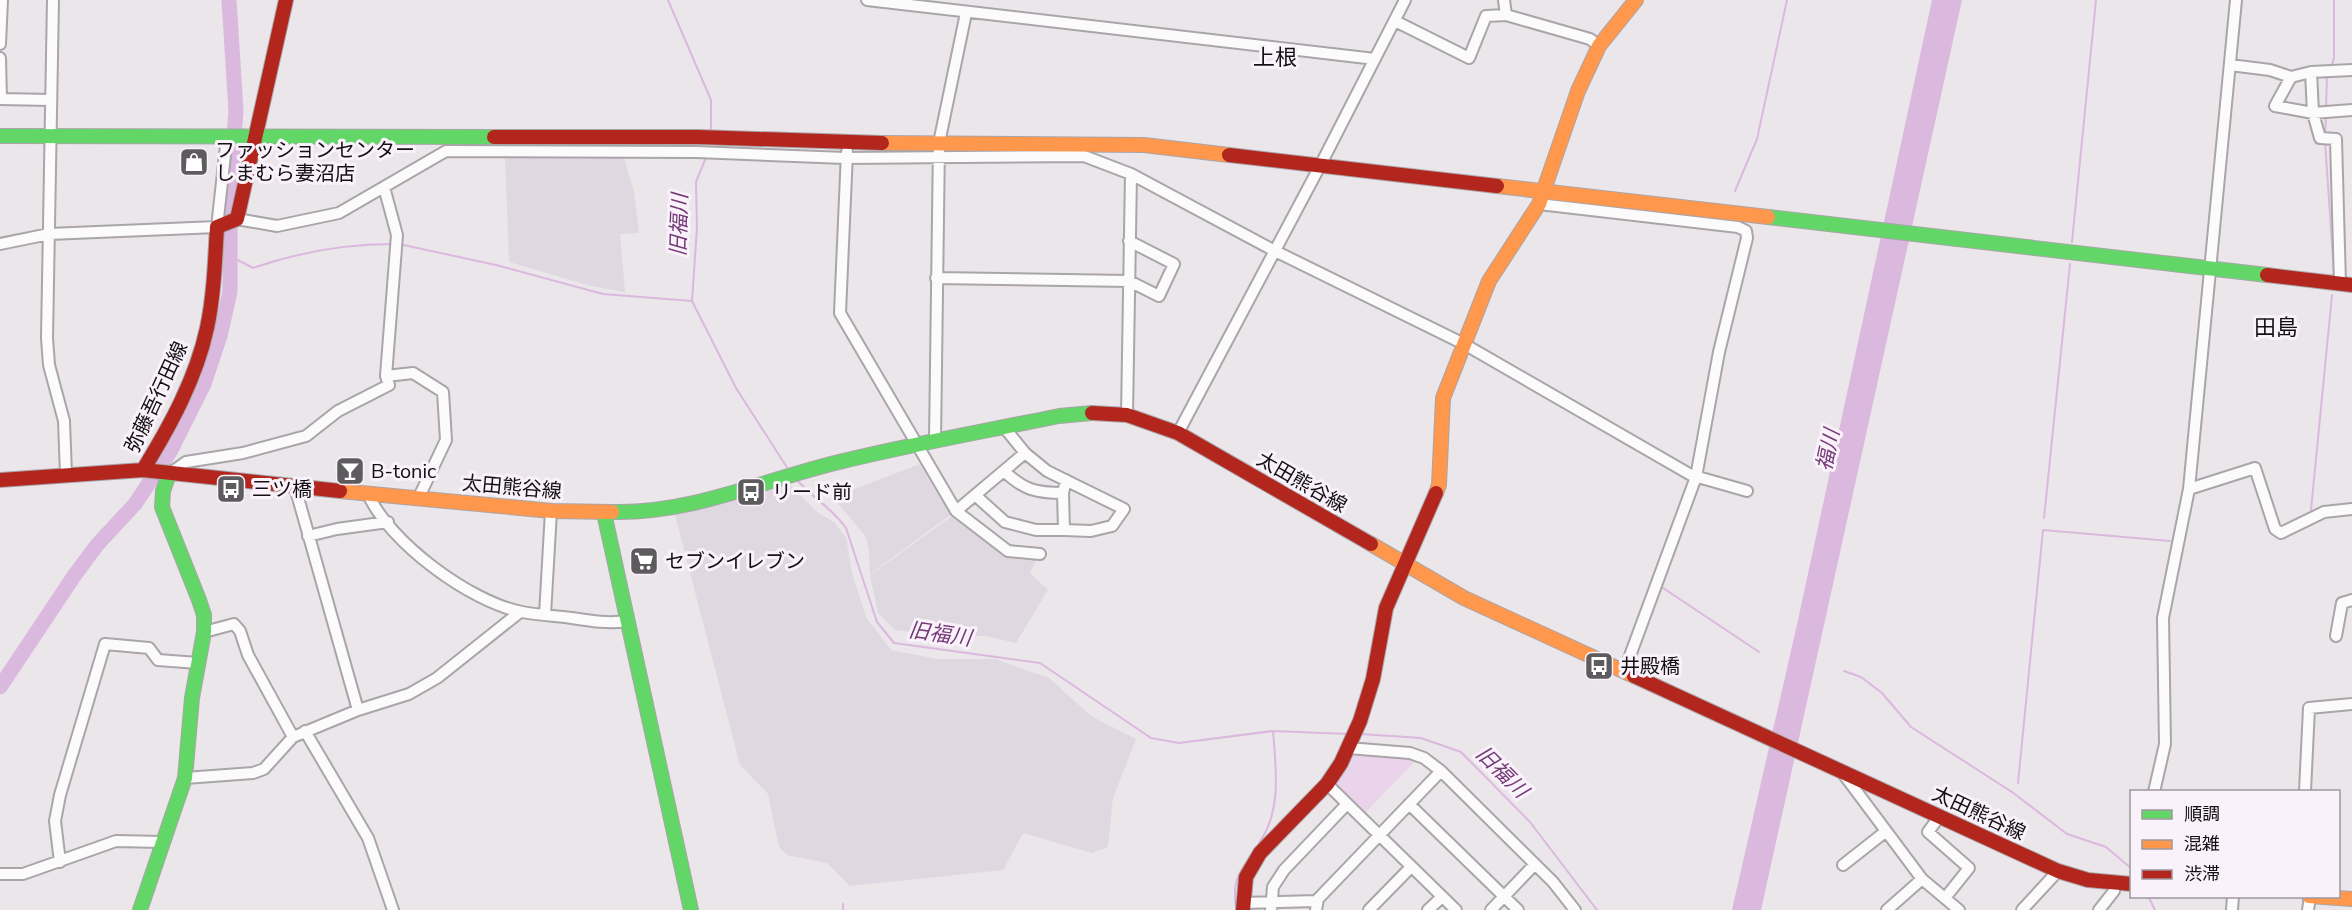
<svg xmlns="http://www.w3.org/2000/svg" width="2352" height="910" font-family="'Nunito Sans','Noto Sans JP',sans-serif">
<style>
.built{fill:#e0d8e0}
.green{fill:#ead4eb}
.water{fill:#dbb8dd}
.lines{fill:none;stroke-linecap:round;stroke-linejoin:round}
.stream{stroke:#dbb8dd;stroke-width:2}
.river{stroke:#dbb8dd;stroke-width:15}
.street-casing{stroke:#a9a5a9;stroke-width:14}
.fast-casing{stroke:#a9a5a9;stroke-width:16}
.slow-casing{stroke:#a9a5a9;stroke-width:16}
.jam-casing{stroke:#a9a5a9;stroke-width:16}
.street{stroke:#fcfbfc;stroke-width:10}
.fast{stroke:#63d668;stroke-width:14}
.slow{stroke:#ff974d;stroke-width:14}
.jam{stroke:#b3261e;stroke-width:14}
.labels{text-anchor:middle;stroke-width:6;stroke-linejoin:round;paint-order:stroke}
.poi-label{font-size:20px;fill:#131013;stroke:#faf2fa;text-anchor:start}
.street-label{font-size:20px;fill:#131013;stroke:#faf2fa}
.water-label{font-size:21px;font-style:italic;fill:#743a78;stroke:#faf2fa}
.quarter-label{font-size:22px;fill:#131013;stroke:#faf2fa}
</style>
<rect width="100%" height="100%" fill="#eae6ea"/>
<path class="built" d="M505 156 624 158 634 192 639 233 620 234 625 292 591 286 509 262Z
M920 464 942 502 953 513 870 574 869 550 866 537 833 497Z
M790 485 817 512 835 523 846 538 852 573 866 617 891 650 937 659H995L1049 678 1091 716 1136 739 1113 798 1108 847 1092 853 1023 833 1003 870 850 886 827 863 787 855 779 847 768 794 740 765 674 511Z
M955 514 989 544 1011 558 1036 560 1030 573 1048 590 1016 643 986 636H946L895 630 878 613 870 575Z"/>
<path class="green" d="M1388 754 1416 760 1365 813 1338 789V780L1351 756Z"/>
<path class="water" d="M1932 0H1962L1761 910H1732L1798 620Z"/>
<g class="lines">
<path class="stream" d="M668 0 711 100V132
M2331 68 2334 58V0
M2326 108 2327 75
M2325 135 2326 117
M2325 141 2334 273
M707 155 696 182 697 227 692 301 736 388 788 469
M1735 191 1757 139 1787 0
M2072 242 2096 0
M399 244 496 265 603 294 692 301
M230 256 253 268C299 252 345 244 393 244
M797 480C813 498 833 509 846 528L877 622 894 643 1040 663 1151 738 1179 743 1273 731 1349 734
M2311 510 2332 295
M2044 518 2070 264
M1660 586 1759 652
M1844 671 1861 677 1882 693 1911 727 2012 792 2067 834 2106 847 2132 869
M1361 734 1421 738 1461 752 1530 822 1597 910
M2018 783 2043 530 2170 541
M1259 843C1282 811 1276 768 1273 731
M2148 896 2155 910
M843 904V910
M1236 907C1233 887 1236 876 1248 860"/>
<path class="river" d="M0 687 74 576 97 545 135 504 171 450 204 384 220 336 230 292V189L236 111 229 0"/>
<g class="street-casing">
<path id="street" d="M53 0 47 338 49 365 64 421 66 474
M867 0 1375 59
M1504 0 1506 15
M1395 21 1469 58 1486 16 1506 15 1590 39 1599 46
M0 44 2 0
M0 58 1 99
M2230 65 2270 70 2291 77 2311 72 2352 70
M2311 72 2313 113 2320 138 2336 139 2340 284
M2291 77 2275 106 2313 113 2352 110
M0 99 51 100
M847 152 840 313 956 511 1008 551 1040 554
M1539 204 1738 227 1746 231 1747 238 1719 352 1696 477 1624 672
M237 219 277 226 339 213 446 151 697 152 845 158 1084 156 1131 174 1275 251 1464 344 1691 475 1747 491
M0 244 49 234 217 227 227 137
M936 278 1129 281 1159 296 1174 264 1129 241
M386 376 413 373 443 392 446 440 418 499
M1127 415 1131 174
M1004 427 1025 453 1047 471 1124 509 1112 526 1091 531 1064 530
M1178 433 1321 164 1405 0
M935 441 939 143 966 13
M1004 471C1024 490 1036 493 1063 493
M169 474 186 462 243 453 306 436 338 411 389 385 386 376 397 235 384 187
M295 487 358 710
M2189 489 2255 468 2275 529 2281 533 2324 512 2352 509
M368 494C389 542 470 602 522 612 538 615 556 616 572 618 591 621 609 624 627 621
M975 495 1005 522 1036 530H1064L1063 493 1066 480
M956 511 1025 453
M308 536 337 529 388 522
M545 615 551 511
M204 632 234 624 240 631 248 655 293 737
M2336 636 2342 603 2352 600
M305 731 368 838 393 910
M1348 748 1410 753 1424 758 1441 771 1553 882 1575 910
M1842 772 1922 879 1959 910
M185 778 253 773 264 769 293 737 358 710 409 694 437 678 520 612
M1327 784 1456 910
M2305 791 2309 708 2352 704
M2154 792 2165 744 2163 618 2189 489 2236 0
M1409 804 1518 910
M1939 817 1928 832 1969 868 1945 898
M60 862 55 821 60 795 105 644 149 648 158 660 198 663
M1843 865 1885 832
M0 874H23L116 841 162 842
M1242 903 1317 901
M1271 910 1273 887 1284 870 1347 804
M1316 910 1318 899 1441 771
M1369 910 1411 867
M1428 910 1442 897
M1491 910 1535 864
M1887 910 1922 879
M2022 910 2058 871
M2099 910 2114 891 2115 882
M2232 910 2233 896
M2308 910 2310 897"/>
</g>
<g class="fast-casing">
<path id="fast" d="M0 136 494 137
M1768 217 2267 275
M612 512C691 514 764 480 839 462 912 444 986 431 1059 416L1092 413
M604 513 691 910
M140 910 185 778 192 698 204 632V615L199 600 162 507 163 491 169 474"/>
</g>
<g class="slow-casing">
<path id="slow" d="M882 143 1144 145 1229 155
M1497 186 1768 217
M340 491 552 511 612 512
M1436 493 1439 485 1443 398 1489 281 1539 204 1578 91 1599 46 1636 0
M1371 544 1464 598 1634 676
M2309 896 2352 899"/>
</g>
<g class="jam-casing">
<path id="jam" d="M494 137H698L882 143
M1229 155 1497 186
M2267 275 2352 285
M1092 413 1127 415 1178 433 1371 544
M143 470C170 426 196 379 207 328 214 295 215 261 217 227L237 219 286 0
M0 480 143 470 340 491
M1634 676 2058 871 2088 880 2132 884
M1243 910 1246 877 1260 853 1327 784 1341 763 1360 721 1373 679 1386 608 1436 493"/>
</g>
<use href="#street" class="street"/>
<use href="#fast" class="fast"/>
<use href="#slow" class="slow"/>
<use href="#jam" class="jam"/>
</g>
<defs>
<g id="shop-square" transform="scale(1.5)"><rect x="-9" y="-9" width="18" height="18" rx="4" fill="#5e5b5e" stroke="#faf2fa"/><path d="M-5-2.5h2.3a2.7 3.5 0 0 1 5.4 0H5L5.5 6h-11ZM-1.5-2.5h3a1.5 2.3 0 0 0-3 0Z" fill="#fff"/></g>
<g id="bar-square" transform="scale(1.5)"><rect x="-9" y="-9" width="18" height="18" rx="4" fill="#5e5b5e" stroke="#faf2fa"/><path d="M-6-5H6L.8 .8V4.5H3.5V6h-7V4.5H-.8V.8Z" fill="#fff"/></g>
<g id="bus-square" transform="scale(1.5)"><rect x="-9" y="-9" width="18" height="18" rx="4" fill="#5e5b5e" stroke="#faf2fa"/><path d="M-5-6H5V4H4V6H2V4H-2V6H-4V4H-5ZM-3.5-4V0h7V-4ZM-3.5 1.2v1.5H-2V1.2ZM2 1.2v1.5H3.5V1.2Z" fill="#fff"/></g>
<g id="supermarket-square" transform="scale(1.5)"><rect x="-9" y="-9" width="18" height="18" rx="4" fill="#5e5b5e" stroke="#faf2fa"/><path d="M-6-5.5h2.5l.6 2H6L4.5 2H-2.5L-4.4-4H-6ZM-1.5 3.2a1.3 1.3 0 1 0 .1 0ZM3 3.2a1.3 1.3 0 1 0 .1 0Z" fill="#fff"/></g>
</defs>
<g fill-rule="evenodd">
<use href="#shop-square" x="194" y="162"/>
<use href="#bar-square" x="350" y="471"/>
<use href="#bus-square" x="231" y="489"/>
<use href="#bus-square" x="751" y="492"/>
<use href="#supermarket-square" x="644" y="561"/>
<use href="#bus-square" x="1599" y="666"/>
</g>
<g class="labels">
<g class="poi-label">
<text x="215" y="157">ファッションセンター<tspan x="215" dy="23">しまむら妻沼店</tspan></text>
<text x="371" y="478">B-tonic</text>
<text x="252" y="496">三ツ橋</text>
<text x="772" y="499">リード前</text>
<text x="665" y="568">セブンイレブン</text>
<text x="1620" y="673">井殿橋</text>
</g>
<g class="street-label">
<text transform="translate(156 397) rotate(-65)" y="7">弥藤吾行田線</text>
<text transform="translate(1302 482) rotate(30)" y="7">太田熊谷線</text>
<text transform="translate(512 487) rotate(5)" y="7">太田熊谷線</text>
<text transform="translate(1979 813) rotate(25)" y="7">太田熊谷線</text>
</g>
<g class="water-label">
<text transform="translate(679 225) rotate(-88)" y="7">旧福川</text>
<text transform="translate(1828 450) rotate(-78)" y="7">福川</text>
<text transform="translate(940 634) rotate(8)" y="7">旧福川</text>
<text transform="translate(1502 772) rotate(45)" y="7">旧福川</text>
</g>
<g class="quarter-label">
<text x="1275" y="65">上根</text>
<text x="2276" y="335">田島</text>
</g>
</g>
<rect x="2130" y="790" width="210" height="108" fill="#faf2fa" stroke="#9e989e" stroke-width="1.5"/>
<rect x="2142" y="810" width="30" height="9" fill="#63d668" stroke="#9e989e" stroke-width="1.5"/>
<text x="2184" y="820" font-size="18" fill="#131013">順調</text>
<rect x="2142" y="840" width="30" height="9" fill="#ff974d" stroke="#9e989e" stroke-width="1.5"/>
<text x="2184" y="850" font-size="18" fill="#131013">混雑</text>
<rect x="2142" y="870" width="30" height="9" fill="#b3261e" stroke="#9e989e" stroke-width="1.5"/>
<text x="2184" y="880" font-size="18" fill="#131013">渋滞</text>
</svg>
